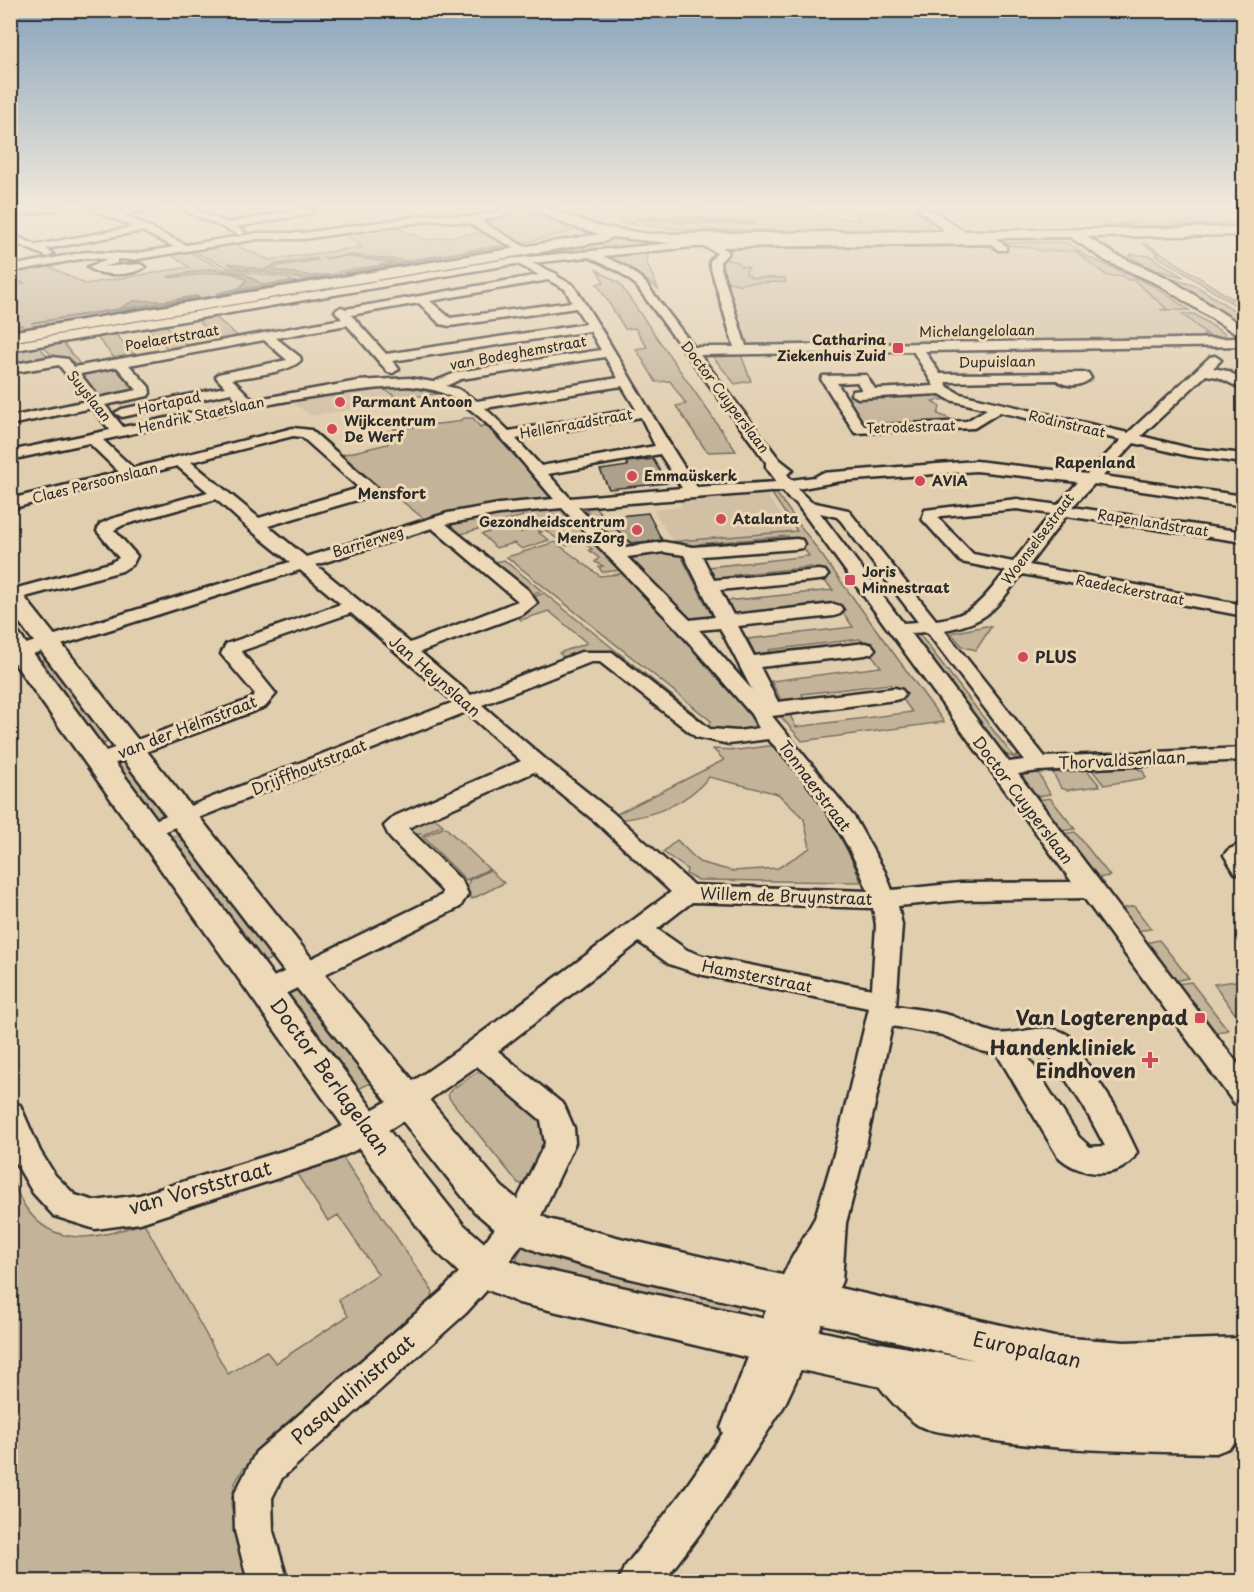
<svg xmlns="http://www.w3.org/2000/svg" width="1254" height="1592" font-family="'Playpen Sans',sans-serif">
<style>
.built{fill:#d2c0a4}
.green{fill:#c3b399;stroke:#776f62;stroke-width:1.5;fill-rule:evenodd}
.water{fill:#998d7a;stroke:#6d665a;stroke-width:1.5}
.building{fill:#aea08a;stroke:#2b2b2b;stroke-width:1.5}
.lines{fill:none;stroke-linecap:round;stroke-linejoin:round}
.minor-casing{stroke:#2b2b2b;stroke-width:5}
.major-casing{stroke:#2b2b2b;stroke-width:5}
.minor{fill:#edd9b7;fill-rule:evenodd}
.major{fill:#edd9b7;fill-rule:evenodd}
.poi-dot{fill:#d1495b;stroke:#edd9b7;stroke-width:2}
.labels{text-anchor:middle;stroke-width:6;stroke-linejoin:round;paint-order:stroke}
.far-street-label{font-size:14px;fill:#2b2b2b;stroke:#edd9b7}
.far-poi-label{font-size:14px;font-weight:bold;fill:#2b2b2b;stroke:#edd9b7;text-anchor:start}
.far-neighbourhood-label{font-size:15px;font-weight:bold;fill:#2b2b2b;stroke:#edd9b7}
.poi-label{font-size:16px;font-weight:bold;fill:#2b2b2b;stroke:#edd9b7;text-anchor:start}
.street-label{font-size:16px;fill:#2b2b2b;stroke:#edd9b7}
.near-poi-label{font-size:20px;font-weight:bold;fill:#2b2b2b;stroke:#edd9b7;text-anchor:end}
.near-street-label{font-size:20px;fill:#2b2b2b;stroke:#edd9b7}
</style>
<rect width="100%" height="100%" fill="#e1ceaf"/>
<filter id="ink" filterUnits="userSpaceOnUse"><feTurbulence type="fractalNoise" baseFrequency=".0167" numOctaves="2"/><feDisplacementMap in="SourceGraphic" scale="12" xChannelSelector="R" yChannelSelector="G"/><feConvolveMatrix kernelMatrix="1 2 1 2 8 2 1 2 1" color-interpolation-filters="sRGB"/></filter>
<g filter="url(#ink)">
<path class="built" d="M941 207H1243V223L972 226 961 224Z
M1029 243 1080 250 1096 263 1123 273 1167 295 1225 334V337L1216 339 746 346 720 262 729 254 722 246Z
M379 386 416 388 437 394 312 416 290 401Z
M764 491 792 531 674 543 653 510 682 507 678 498Z"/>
<path class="green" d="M513 207H519L573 231 519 244 479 220 504 216 514 209H519Z
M607 207H630L628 219 622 220 592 211Z
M636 207H659L660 209 721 207V210L722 207H811L810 212 818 213 821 218 859 219 856 210H861L863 213H890L887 207H909L929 222 930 225H926L930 228 793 231 932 230 935 233 814 236 777 232 789 230H690L620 223 638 225 628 222H634ZM649 217 707 218 708 221H753L754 224H715L645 219Z
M1107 223 1117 225 1111 226 1132 225 1119 224 1122 223H1243L1244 226H1102Z
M391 225 427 240 484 232 510 246 345 274 340 271 338 272 342 275 302 281 291 276 229 268 188 249 228 242 269 260 362 247 341 232ZM505 246 345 273 395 263 346 256 324 259 350 255 406 261Z
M609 238 647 242V247L592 252 580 246Z
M988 242 995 246 725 249 719 246Z
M1058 242 1068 243 1080 251H1077L1079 253 1154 286 1189 310H1160L1167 309 1134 280H1128L1123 276H1107L1075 251H1041L1032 248 1004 245 1002 243Z
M1096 243 1143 270 1196 286 1243 316V326L1132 266Z
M1143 244H1147L1243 306V310L1156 255 1159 254Z
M554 247 561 254 524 257 324 291 321 289Z
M183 249 223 269 288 278 296 282 11 330V328L23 325 11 326V287L24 283 11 278V270L44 264 85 284 189 267 167 252ZM210 269 245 274 263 285 291 281 216 294 240 288 247 280C229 267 194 273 173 278L169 276ZM196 296 198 298 31 323 119 309 133 301H165Z
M646 251 647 263 658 289 634 271 605 256Z
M1130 254 1150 256 1183 277 1152 269 1129 256 1132 255Z
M724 259 738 262 740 266 749 267 745 273 753 278H785L786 282 744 283 741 285 726 281 720 262Z
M597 270 619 283 736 451 709 452 705 449 676 406 686 404 670 381 656 382 636 349 647 347 635 328 625 329 597 284 604 282Z
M212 314 240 338 221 341 195 318Z
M1182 314H1194L1225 334V337L1216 339 1128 341 1124 338 1204 337 1203 335H1208Z
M163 323 189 347 169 350 146 327Z
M113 331 136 357 116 360 95 335Z
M1097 339 1100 342 756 346 755 344Z
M61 340 82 367H76L66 358H53L42 344Z
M38 344 49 359 11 366V349Z
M709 352H740L751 381 735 384Z
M115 367 135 391 101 399 81 374Z
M379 386 416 388 437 394 399 399Z
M935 393 948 399 932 401 940 407 938 414 958 422 864 428 845 397Z
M465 418H473L480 427 485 425 554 497 548 500 466 509 424 519 387 489 379 487 341 455 388 444 386 431H394V429L456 422Z
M772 494H777L944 722 802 741 781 717 784 714 789 713 796 727 912 712 897 691H894L890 684 802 694 805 701 783 704 771 681 881 667 860 639 769 650 771 656 757 658 748 639 853 627 839 607 833 602 755 611 758 616 736 619 726 601 833 590 812 567 734 575 736 580 716 582 708 567 809 556 798 540H791L788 536 699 544 701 549H623L585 508 595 507 632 545 797 531Z
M554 509 568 511 626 570 602 572 599 567 603 566 595 562 599 558 589 550 592 549 582 542 567 546 526 516 525 513Z
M522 513 523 516 458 535 447 525 476 518Z
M512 525 521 532 531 527 542 532 539 533 549 540 522 549 514 543 496 548 482 534Z
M555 542 600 576 628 573 745 705 747 712 755 722 753 730C738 734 721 737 707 728L711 721 507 557Z
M674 552 680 554 712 616 695 620 689 618 631 558Z
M504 560 542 591 531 594 529 590 495 562Z
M544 593 700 718 696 720 692 717V714L651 682H647L602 652 587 651 566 659 559 653 587 643 549 611 521 620 516 615 531 610 536 604 533 597Z
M986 626 991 627 976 650 963 647 951 633Z
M920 635 1013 756 1024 755 1028 758H1015L1002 753 909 637Z
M54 656 117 739 100 745 34 663Z
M768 746H777C811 789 842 830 861 882L698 880 686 874 687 869 663 852 677 840 699 862 732 871 778 868 810 848 804 819 778 794 709 777C685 805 656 815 620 820L615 815 724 760 713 749 738 750Z
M125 755 171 813 157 819 113 761Z
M1134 767 1143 771 1146 778 1104 785 1092 770Z
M1037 770 1050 794 1035 797 1018 778 1024 772Z
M1087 770 1100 786 1067 790 1061 788 1053 773Z
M1050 798 1075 829 1061 831 1037 800Z
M431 815 443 825 423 835 418 833 414 840 406 826Z
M445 827 489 869 466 880 423 837Z
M189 830 283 953 262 963 169 838Z
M1075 832 1110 876 1097 878 1062 834Z
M490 870 504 883 472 899 464 890 468 888 469 880Z
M1134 906 1151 929 1136 931 1119 909Z
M1159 940 1189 978 1174 981 1145 943Z
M1243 980H1244L1243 1025 1214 984Z
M297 982 381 1078 356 1090 284 994Z
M1191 982 1228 1030 1212 1033 1176 984Z
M477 1072 483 1074 542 1122 550 1139 529 1182 524 1185 518 1183 449 1098 448 1094 451 1090Z
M341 1155 433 1292 432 1298 243 1469 235 1483 231 1504 247 1581H11L10 1175C15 1185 18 1196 24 1205 54 1252 101 1237 144 1223L228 1374 266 1351 276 1363 348 1316 339 1300 378 1274 338 1215 328 1221 294 1170Z
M525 1243 742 1300 731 1319 574 1283 517 1263V1256Z"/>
<path class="water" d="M649 217 707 218 708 221H754V224L636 220Z
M504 245 345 273 343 271 394 263 346 256 322 258 351 255 406 261Z
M316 258 318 260 278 266 273 270 311 276 338 274 306 279 235 268 228 263 265 270 276 264Z
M210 269 245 274 263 285 291 281 216 294 240 288 247 280C224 263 193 280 168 277Z
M196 296 199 297 31 323 119 309 133 301H165Z"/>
<path class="building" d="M653 459 667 483 609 489 600 470 628 466 626 462Z
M648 513 662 540 631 543 607 520 619 516Z"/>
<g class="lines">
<g class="minor-casing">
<path id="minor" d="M37 207H59L54 210 10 217V211Z
M87 207C97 207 107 211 117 211 130 210 143 207 157 207L124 215 186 245 258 233H303L435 214 471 217 503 210 501 207H511V213L481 221 530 250 521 252 469 223 435 220 303 239H258L132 260 117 259V263L103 267 140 264 145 267C133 276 100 277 88 267L108 259 86 258 10 272V266L86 252 132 254 174 247 142 231 46 249 53 254 48 257 10 241V234L36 245 133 227Z
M177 207H190L227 223 309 208 314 211 309 214 236 227 245 232 240 235Z
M995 238 1006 246V250H998L992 244 722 247 729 252 720 262V265L746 346 1244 338V346L925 351 940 374 1088 373 1091 378C1081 387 1067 388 1057 380L945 382 948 387 960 394 1128 433 1210 357 1215 356 1221 360 1213 368 1227 371 1244 380V390L1218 377 1206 375 1141 436 1189 448 1244 454V463L1189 456 1134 443 1103 476 1244 496V506L1094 484 1072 507 1244 532V542L1066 516 1029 565 1244 605V616L1022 574C995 608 990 622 944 630L1045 757 1244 748V760L1039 771 1018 774 1244 1072V1106L1234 1103 1084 898 960 900 898 906 902 925 896 1006C915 1009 934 1011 952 1016 966 1021 981 1030 995 1033 1021 1036 1045 1020 1068 1035L1115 1106 1137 1152C1123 1182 1077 1177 1057 1155L997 1054 981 1051 942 1035 892 1026 864 1154 846 1223 842 1281 784 1406 711 1519 663 1582H618L624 1568 683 1491 723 1433 721 1428 765 1313 789 1263 815 1218 834 1154 869 1008 699 974 669 964 639 942 498 1051 564 1105 574 1128 575 1143 539 1220 496 1280 466 1313 282 1478 272 1498 273 1531 288 1582H248L235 1531 234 1495 256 1452 442 1291 472 1258 517 1200 545 1143 541 1120 477 1066 432 1098 419 1111 354 1151 334 1160 140 1223 95 1229 54 1216 33 1193 10 1153V1101L20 1105 40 1151 55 1175 75 1195 95 1201 140 1195 315 1141 399 1095 412 1082 468 1043 671 892 596 822 534 772 408 828 462 881 468 894 460 907 277 998 268 1001 259 998 255 991 259 984 442 895V891L390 838 384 826 395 816 521 761 466 712 150 837 142 835 138 830 142 825 454 702 351 613 241 651 276 694 265 707 108 766 100 768 92 766 89 761 92 756 251 699 255 694 221 654 226 644 341 604 300 570 10 661V649L290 562 248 528 216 499 123 525 114 530 137 556 133 564 122 571 10 601V590L110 563 119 558 97 531 100 524 111 519 208 492 177 466 10 509V499L119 472 89 443 10 460V451L110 430 92 408 10 425V417L87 401 59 365 10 373V365L52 357 68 359 74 367 342 319 335 311 341 307 346 309 539 275 518 264 508 265 10 351V343L508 259 693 241ZM693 247H706L717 253 710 261V265L734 347H694L643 280 626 267 603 256ZM589 257 618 271 635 284 766 462V467L777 482 697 487C653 421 617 351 573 285L558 277 557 274 532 263ZM548 280 565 289 572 302 450 318 430 301ZM419 303 440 324 450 326 576 308 586 324 386 354 351 315ZM347 325 388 372 393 373 399 369 392 361 590 331 601 350 458 372 433 382 409 378 358 381 253 400 232 379C250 376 290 373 301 360L300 357 276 338ZM264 340 287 360 218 374 216 377 225 387 122 409 115 413 122 417 231 393 240 403 123 427 105 405 148 396 150 393 149 387 129 365ZM913 351 934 386 875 389 866 375 823 376 821 379 855 433 974 428 1000 412 1121 440 1087 474 976 461 822 473 815 477 791 480 787 474 793 470 779 459 700 355ZM605 357 618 378 477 401 458 389 446 386 461 379ZM117 367 137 390 99 398 80 374ZM857 382 862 390 853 391 851 394 858 398 940 394 950 400 987 409 967 421 864 426 837 383ZM409 386C422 388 437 389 449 396 490 416 524 466 554 499L499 504 448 513 306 557 268 526 367 497 377 488 311 430 293 428 133 468 103 440C204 418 306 392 409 386ZM622 386 636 409 509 431 485 408ZM641 417 655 446 541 466 516 439ZM293 436 302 437 359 488 259 518 191 462ZM660 454 682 488 570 498 548 474ZM976 471 1078 482 1058 505 1017 499 925 510 922 519 961 562 1006 571C984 598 974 616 936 620L848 510 811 502 797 489 841 481ZM783 491 788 498 796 503 1072 882 960 883 892 890 885 872 854 817 772 716 895 700 902 698 905 694 902 690 895 688 778 702 760 667 865 655 872 653 875 649 872 645 865 643 754 656 738 626 834 616 840 614 843 610 840 606 834 604 733 615 720 590 819 580 825 579 828 575 825 571 819 570 714 580 702 556 796 549 802 548 804 544 802 540 796 539 693 547 664 542 618 548 578 507ZM562 508 678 630 751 714 759 728 738 731 710 729 612 652H581L471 695 420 652 523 614 537 603 528 590 446 524 499 514ZM1017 509 1051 514 1013 562 973 554 938 518 941 516ZM820 513 837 517 841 521 918 622 903 623ZM432 528 518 601 410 643 316 565ZM664 552 684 555 715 617 690 620 627 557ZM720 628 752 690 699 630ZM927 632 1024 760 1009 762 911 633ZM591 662H600L696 737 729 744 768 739C810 781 847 835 868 891L693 885 612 812 544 758 482 705ZM692 902 873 908 876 925 872 989 703 956 687 950 657 929ZM1046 1049 1084 1107 1105 1146 1090 1147 1079 1137 1025 1052Z
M1244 842V875L1235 873 1224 855 1228 850Z
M888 1354 900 1359 937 1395 975 1402 1074 1413 1209 1416 1231 1397 1244 1392V1435L1229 1448 1216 1453C1129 1451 1040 1451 954 1434 942 1432 925 1431 915 1423 900 1412 877 1387 870 1371L876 1359Z"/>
</g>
<g class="major-casing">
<path id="major" d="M529 207H545L602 227 650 234 945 231 916 207C937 207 946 223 965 231L1244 227V235L1087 237 1116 255 1168 278 1244 327V339L1158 284 1106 261 1070 237 669 243 612 237 606 241 10 342V332L600 234 565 224Z
M10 587 18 589 316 964 502 1187 532 1211 548 1219 624 1239 1054 1337 1125 1342 1244 1338V1419C1193 1420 1143 1423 1094 1418 899 1401 709 1347 519 1303L469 1282 435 1250 353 1140 10 657V632L19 634 379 1118 463 1224 499 1256 522 1265 842 1336 975 1360 624 1277 541 1253 504 1237 474 1211 292 982 10 610Z"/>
</g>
<use href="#minor" class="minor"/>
<use href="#major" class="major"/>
</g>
</g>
<linearGradient id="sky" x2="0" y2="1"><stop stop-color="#88a4bc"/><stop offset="0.48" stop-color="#f2e9db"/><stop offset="1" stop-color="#f2e9db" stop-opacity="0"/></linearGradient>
<rect width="1254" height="430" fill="url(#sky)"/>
<g class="poi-dot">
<rect x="892" y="342" width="12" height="12" rx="3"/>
<circle cx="340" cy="402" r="6"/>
<circle cx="332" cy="429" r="6"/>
<circle cx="632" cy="476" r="6"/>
<circle cx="920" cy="481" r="6"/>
<circle cx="721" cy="519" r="6"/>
<circle cx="637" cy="530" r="6"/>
<rect x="844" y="574" width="12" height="12" rx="3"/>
<circle cx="1023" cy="657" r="6"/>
<rect x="1194" y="1012" width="12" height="12" rx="3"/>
<path d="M1147 1051h6v6h6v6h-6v6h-6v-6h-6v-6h6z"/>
</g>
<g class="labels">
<g class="far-street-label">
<text transform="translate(977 331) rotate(-1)" y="5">Michelangelolaan</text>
<text transform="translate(172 338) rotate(-10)" y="5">Poelaertstraat</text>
<text transform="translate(518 353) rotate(-10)" y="5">van Bodeghemstraat</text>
<text transform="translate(997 362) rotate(-1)" y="5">Dupuislaan</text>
<text transform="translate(89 396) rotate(51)" y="5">Suyslaan</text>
<text transform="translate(725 397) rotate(53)" y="5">Doctor Cuyperslaan</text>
<text transform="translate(169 403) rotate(-12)" y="5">Hortapad</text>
<text transform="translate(201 415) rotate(-12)" y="5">Hendrik Staetslaan</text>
<text transform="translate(576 424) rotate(-10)" y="5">Hellenraadstraat</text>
<text transform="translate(1067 424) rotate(13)" y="5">Rodinstraat</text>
<text transform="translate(911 427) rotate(-2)" y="5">Tetrodestraat</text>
<text transform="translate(95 483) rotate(-14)" y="5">Claes Persoonslaan</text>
<text transform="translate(1153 523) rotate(9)" y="5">Rapenlandstraat</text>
<text transform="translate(1038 539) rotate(-53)" y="5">Woenselsestraat</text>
<text transform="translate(368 542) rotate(-17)" y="5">Barrierweg</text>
<text transform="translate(1130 590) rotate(11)" y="5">Raedeckerstraat</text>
</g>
<g class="far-poi-label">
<text x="886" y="345" text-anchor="end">Catharina<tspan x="886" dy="16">Ziekenhuis Zuid</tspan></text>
<text x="352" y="407">Parmant Antoon</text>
<text x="344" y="426">Wijkcentrum<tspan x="344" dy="16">De Werf</tspan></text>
<text x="644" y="481">Emmaüskerk</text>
<text x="932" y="486">AVIA</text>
<text x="733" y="524">Atalanta</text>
<text x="625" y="527" text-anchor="end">Gezondheidscentrum<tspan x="625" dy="16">MensZorg</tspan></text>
<text x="862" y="577">Joris<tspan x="862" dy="16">Minnestraat</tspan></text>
</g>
<g class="far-neighbourhood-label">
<text x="1095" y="468">Rapenland</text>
<text x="392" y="499">Mensfort</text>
</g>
<g class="poi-label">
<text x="1035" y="663">PLUS</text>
</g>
<g class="street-label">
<text transform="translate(435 676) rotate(41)" y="6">Jan Heynslaan</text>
<text transform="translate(187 727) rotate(-21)" y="6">van der Helmstraat</text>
<text transform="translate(1122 760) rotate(-3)" y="6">Thorvaldsenlaan</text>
<text transform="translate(309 767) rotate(-22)" y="6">Drijffhoutstraat</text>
<text transform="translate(815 786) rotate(53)" y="6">Tonnaerstraat</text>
<text transform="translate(1023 800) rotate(53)" y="6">Doctor Cuyperslaan</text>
<text transform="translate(786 896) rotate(2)" y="6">Willem de Bruynstraat</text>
<text transform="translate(757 976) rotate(11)" y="6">Hamsterstraat</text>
</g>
<g class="near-poi-label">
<text x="1188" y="1025">Van Logterenpad</text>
<text x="1136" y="1055">Handenkliniek<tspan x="1136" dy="23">Eindhoven</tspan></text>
</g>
<g class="near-street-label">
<text transform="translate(330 1077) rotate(54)" y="7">Doctor Berlagelaan</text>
<text transform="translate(200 1188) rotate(-16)" y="7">van Vorststraat</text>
<text transform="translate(1027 1350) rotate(12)" y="7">Europalaan</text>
<text transform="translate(353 1390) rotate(-41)" y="7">Pasqualinistraat</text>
</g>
</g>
<rect width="1254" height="1592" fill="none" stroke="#edd9b7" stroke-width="36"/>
<rect x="18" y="18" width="1218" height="1556" fill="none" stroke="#2b2b2b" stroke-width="2" filter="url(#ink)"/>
</svg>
